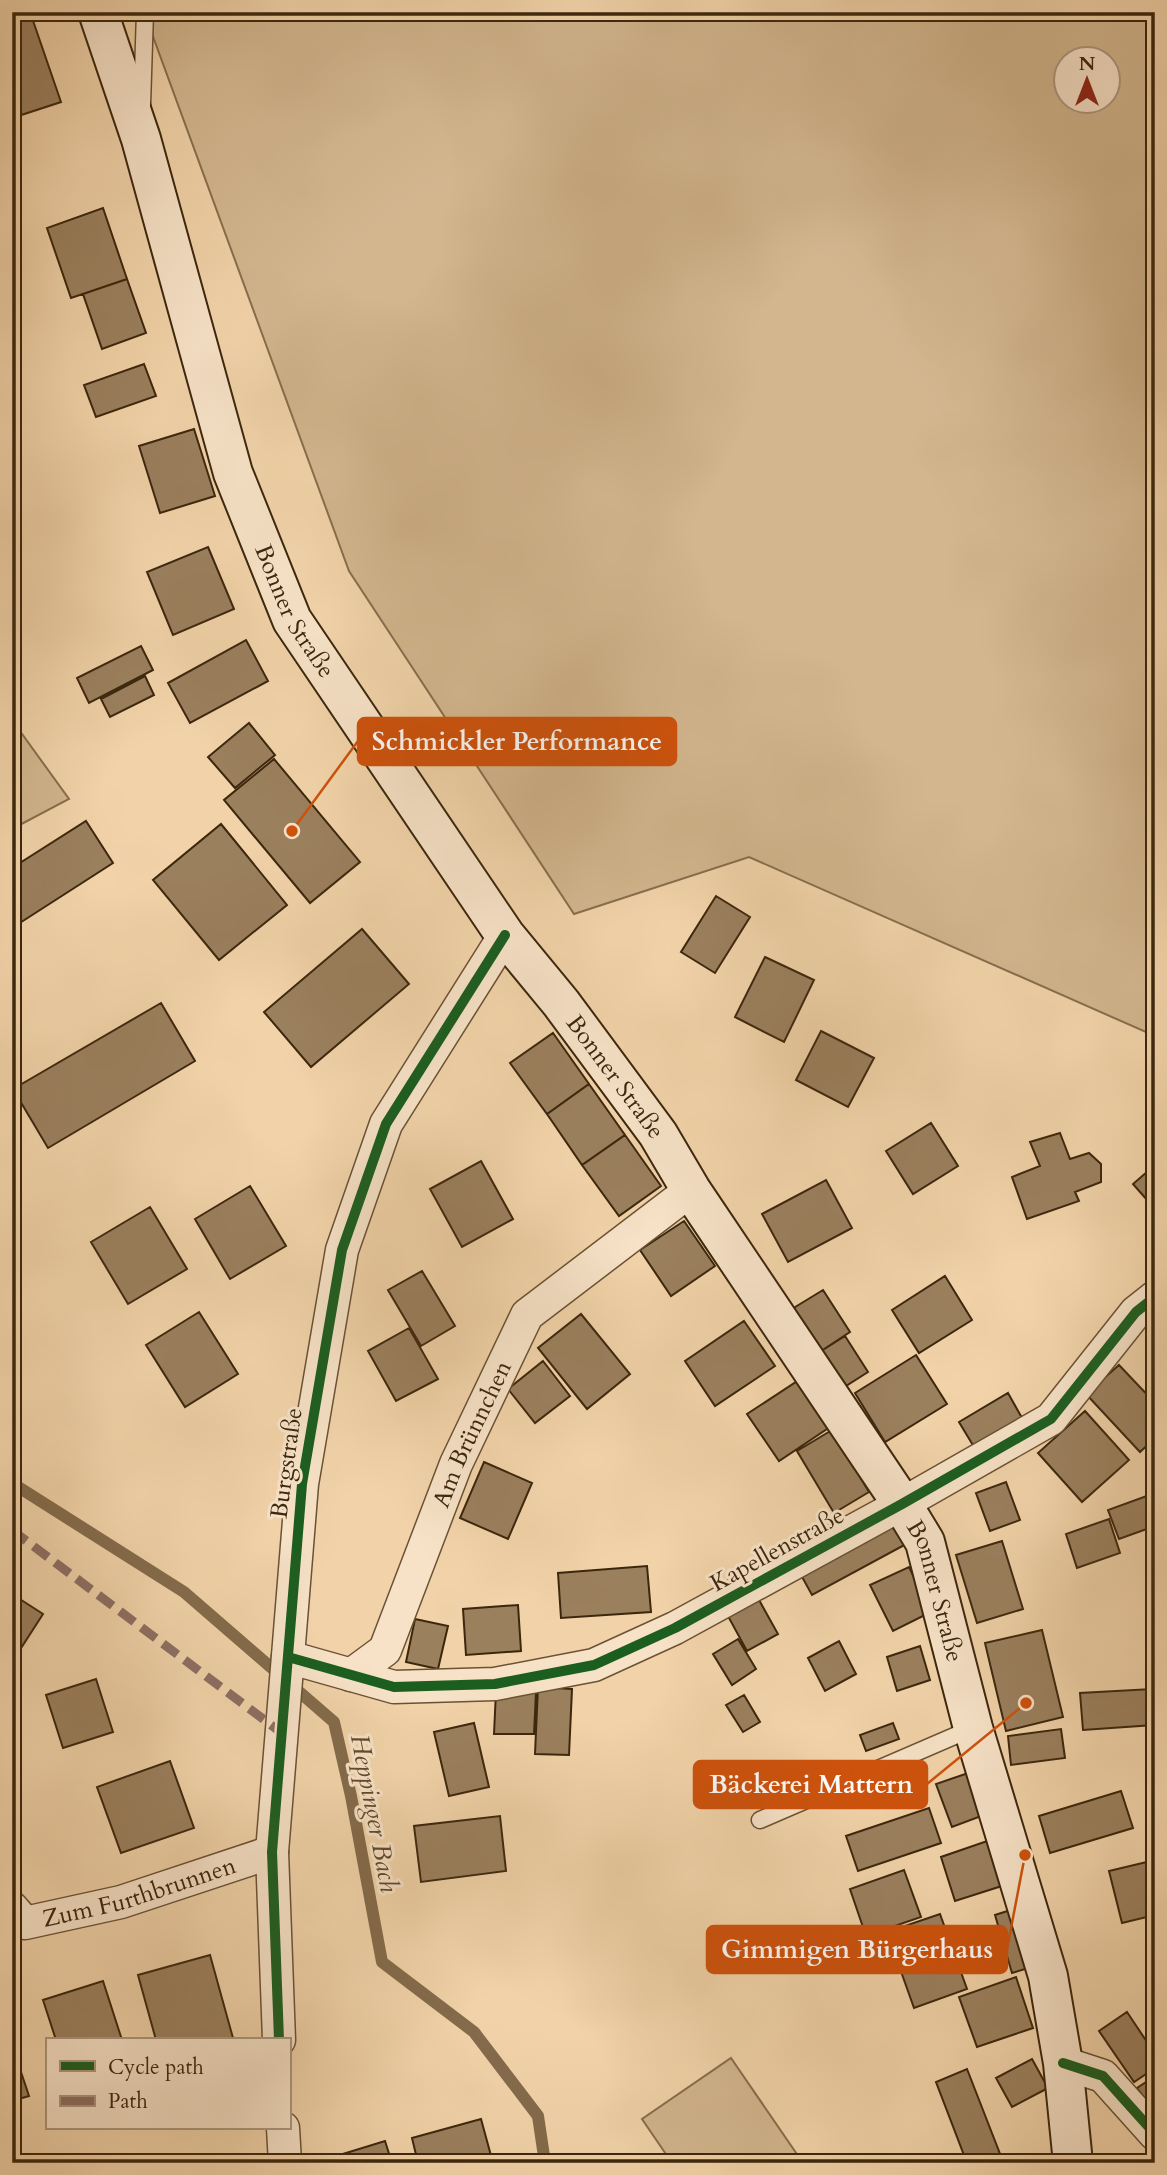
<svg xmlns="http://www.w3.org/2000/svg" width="1167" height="2175" font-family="Cardo,serif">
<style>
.green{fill:#d3b68e;stroke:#886e4e;stroke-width:2;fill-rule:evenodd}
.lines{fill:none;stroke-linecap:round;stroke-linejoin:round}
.stream{stroke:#846b4b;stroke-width:12}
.building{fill:#9b805e;stroke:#3c270d;stroke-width:2}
.lane-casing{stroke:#6a5234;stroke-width:19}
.street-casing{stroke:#6a5234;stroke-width:35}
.secondary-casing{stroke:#3c270d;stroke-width:42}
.lane{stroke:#f7e2c7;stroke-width:16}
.street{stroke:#f7e2c7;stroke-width:32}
.secondary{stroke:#f7e2c7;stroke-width:38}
.quiet{stroke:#8d6e63;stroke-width:9;stroke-dasharray:18 9;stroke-linecap:butt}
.cycleway-casing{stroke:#f7e2c7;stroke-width:15}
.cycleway{stroke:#1b5e20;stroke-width:10}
.labels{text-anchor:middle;stroke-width:6;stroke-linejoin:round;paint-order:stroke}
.street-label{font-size:24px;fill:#3c270d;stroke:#f7e2c7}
.water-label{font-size:26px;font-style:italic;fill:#60492c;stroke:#f7e2c7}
.leader{fill:none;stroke:#ce520c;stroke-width:2.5}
.callout-dot{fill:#ce520c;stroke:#f7e2c7;stroke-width:2.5}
.callout{fill:#ce520c;stroke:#ce520c;stroke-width:2.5}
.callout-label{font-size:26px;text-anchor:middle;font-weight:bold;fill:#fff}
</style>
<rect width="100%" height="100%" fill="#f2d3a9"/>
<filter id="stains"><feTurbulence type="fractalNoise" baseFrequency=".00286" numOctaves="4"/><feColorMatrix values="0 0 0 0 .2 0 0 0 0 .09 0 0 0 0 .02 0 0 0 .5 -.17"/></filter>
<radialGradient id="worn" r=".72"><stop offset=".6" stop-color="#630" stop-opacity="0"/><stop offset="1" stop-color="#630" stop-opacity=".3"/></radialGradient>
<path class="green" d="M144 12H1155V1036L749 857 574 914 349 571ZM1066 60H1108V102H1066Z
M12 720 69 799 12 829Z
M731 2058 803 2163H672L642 2119Z"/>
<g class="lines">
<path class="stream" d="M12 1483 184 1592 334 1722 351 1796 382 1962 474 2032 538 2116 545 2163"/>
</g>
<path class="building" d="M12 12H30L61 102 12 118Z
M103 208 127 279 71 298 47 228Z
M127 279 146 333 102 349 83 294Z
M144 364 156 396 96 417 84 385Z
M194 429 215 496 160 513 139 446Z
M208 547 234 609 173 635 147 572Z
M246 640 268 681 190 723 168 683Z
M141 646 153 670 89 703 77 678Z
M145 676 154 695 110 717 101 699Z
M249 723 275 755 235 788 208 757Z
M274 759 360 862 310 903 224 800Z
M86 821 113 863 12 928V868Z
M221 824 287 905 219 960 153 880Z
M716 896 750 917 715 973 681 952Z
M362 929 409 984 311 1067 264 1012Z
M765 957 814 980 784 1042 735 1017Z
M161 1003 195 1061 48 1148 13 1089Z
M821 1031 874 1058 848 1107 796 1080Z
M553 1033 589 1084 547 1114 510 1063Z
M589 1084 625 1135 582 1165 547 1114Z
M931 1123 958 1166 913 1194 886 1151Z
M1060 1133 1070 1159 1089 1153 1101 1164V1182L1075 1192 1079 1201 1027 1219 1012 1177 1040 1166 1030 1142Z
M625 1135 661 1186 619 1216 582 1165Z
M481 1161 513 1219 462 1247 430 1189Z
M1155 1165V1209L1133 1184Z
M826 1180 852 1228 788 1262 762 1214Z
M250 1186 286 1246 230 1279 195 1219Z
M150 1207 187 1269 128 1304 91 1242Z
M684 1221 715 1266 671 1296 640 1250Z
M422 1271 455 1326 421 1346 388 1290Z
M945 1276 972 1320 919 1353 892 1310Z
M823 1290 850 1332 815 1355 787 1312Z
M199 1312 238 1374 185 1407 146 1345Z
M581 1314 630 1374 587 1409 538 1348Z
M744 1321 775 1366 715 1406 685 1361Z
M409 1328 438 1379 396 1401 368 1351Z
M845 1336 868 1372 838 1391 815 1355Z
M916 1355 947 1404 885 1442 855 1393Z
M543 1361 570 1396 535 1423 508 1389Z
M1119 1365 1155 1403V1438L1140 1452 1086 1394Z
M799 1380 830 1427 779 1461 747 1414Z
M1008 1393 1022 1418 974 1447 959 1422Z
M1085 1411 1129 1460 1082 1502 1038 1453Z
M832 1430 869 1492 834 1513 797 1451Z
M484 1462 532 1483 508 1539 460 1518Z
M1006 1482 1020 1520 990 1531 976 1493Z
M1155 1493V1526L1119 1539 1108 1510Z
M892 1515 908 1543 812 1595 796 1566Z
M1109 1519 1120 1553 1077 1568 1066 1534Z
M1002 1541 1023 1609 977 1623 956 1555Z
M647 1566 651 1612 561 1618 558 1573Z
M909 1567 931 1612 893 1631 870 1585Z
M754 1591 778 1634 747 1651 723 1607Z
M12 1594 43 1614 12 1662Z
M518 1605 521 1651 466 1655 463 1609Z
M415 1619 448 1626 438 1669 406 1662Z
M1042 1630 1063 1717 1006 1731 985 1643Z
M738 1639 756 1669 732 1685 713 1654Z
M839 1641 856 1674 825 1691 808 1658Z
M920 1646 930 1680 897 1691 887 1657Z
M96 1679 113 1732 63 1748 46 1695Z
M538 1687 572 1689 569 1755 535 1754Z
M1152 1689 1154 1725 1083 1730 1080 1693Z
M496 1691 536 1692 534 1734H494Z
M744 1695 760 1722 743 1732 726 1705Z
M474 1723 489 1787 449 1796 434 1732Z
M893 1723 899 1739 866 1751 860 1735Z
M1061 1729 1065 1758 1011 1765 1008 1736Z
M170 1761 194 1828 121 1853 97 1787Z
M977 1770 992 1812 952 1827 936 1784Z
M1121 1791 1133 1828 1050 1853 1039 1816Z
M929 1808 941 1843 858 1871 846 1836Z
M500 1816 506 1871 421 1882 414 1826Z
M993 1839 1008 1884 955 1901 941 1857Z
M1155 1860V1915L1122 1923 1109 1871Z
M904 1870 921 1917 866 1936 850 1889Z
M1017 1908 1035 1966 1012 1973 995 1915Z
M940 1914 967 1989 914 2008 887 1932Z
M1155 1918V1954L1146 1920Z
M210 1955 233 2038 224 2040H156L138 1975Z
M1016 1977 1033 2028 977 2047 959 1997Z
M103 1981 122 2040H56L43 2000Z
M1127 2012 1155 2054V2068L1134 2082 1099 2031Z
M12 2045 29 2096 12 2101Z
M1032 2059 1048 2088 1012 2107 996 2078Z
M967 2069 1002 2159 991 2163H967L936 2082Z
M1155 2076V2113L1137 2088Z
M481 2119 493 2163H418L412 2138Z
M385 2141 392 2163H334L333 2157Z"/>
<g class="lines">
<g class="lane-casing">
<path id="lane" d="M142 105 145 12
M760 1820 973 1728"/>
</g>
<g class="street-casing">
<g id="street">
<path d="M288 1657 394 1687 495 1684 594 1665 675 1628 902 1504 1051 1419 1136 1312 1155 1297"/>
<path id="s1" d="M351 1675 385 1650 456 1464 527 1315 691 1190"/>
<path id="s2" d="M12 1908 25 1923 121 1902 272 1852"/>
<path d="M279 2040 272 1852 302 1484 342 1250 386 1124 505 935"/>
<path d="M1063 2063 1103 2076 1155 2134"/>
<path d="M283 2128 285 2163"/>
</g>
</g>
<g class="secondary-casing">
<g id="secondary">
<path id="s3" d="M98 12 141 139 233 473 292 620 505 935 561 1003 658 1134 691 1190 902 1504 925 1542 973 1728 1048 1976 1063 2063 1073 2163"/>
</g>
</g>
<use href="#lane" class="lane"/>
<use href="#street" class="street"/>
<use href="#secondary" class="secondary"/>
<path class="quiet" d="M12 1530 283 1734"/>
<g class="cycleway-casing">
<path id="cycleway" d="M288 1657 394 1687 495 1684 594 1665 675 1628 902 1504 1051 1419 1136 1312 1155 1297
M279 2040 272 1852 302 1484 342 1250 386 1124 505 935
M1063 2063 1103 2076 1155 2134"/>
</g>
<use href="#cycleway" class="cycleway"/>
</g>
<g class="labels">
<g class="street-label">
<text dy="8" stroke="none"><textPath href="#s3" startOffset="632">Bonner Straße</textPath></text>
<text dy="8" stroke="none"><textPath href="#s3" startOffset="1199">Bonner Straße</textPath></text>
<text dy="8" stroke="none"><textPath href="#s1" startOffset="275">Am Brünnchen</textPath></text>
<text transform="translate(286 1463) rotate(-82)" y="8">Burgstraße</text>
<text transform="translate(777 1549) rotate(-29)" y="8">Kapellenstraße</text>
<text dy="8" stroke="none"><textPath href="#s3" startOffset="1808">Bonner Straße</textPath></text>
<text dy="8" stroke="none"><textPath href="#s2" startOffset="138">Zum Furthbrunnen</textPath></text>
</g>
<g class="water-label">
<text transform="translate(375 1813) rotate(79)" y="9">Heppinger Bach</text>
</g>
</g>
<path class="leader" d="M292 831L358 741M1026 1703L927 1784M1025 1855L1007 1949"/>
<g class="callout-dot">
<circle cx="292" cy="831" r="7"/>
<circle cx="1026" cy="1703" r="7"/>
<circle cx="1025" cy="1855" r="7"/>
</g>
<g class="callout">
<rect x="358" y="718" width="318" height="47" rx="7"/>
<rect x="694" y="1761" width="233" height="47" rx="7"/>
<rect x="707" y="1926" width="300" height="47" rx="7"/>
</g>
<g class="callout-label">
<text x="517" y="750">Schmickler Performance</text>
<text x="811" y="1793">Bäckerei Mattern</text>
<text x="857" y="1958">Gimmigen Bürgerhaus</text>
</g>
<rect width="1167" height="2175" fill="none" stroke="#f2d3a9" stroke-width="42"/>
<rect x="14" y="14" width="1139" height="2147" fill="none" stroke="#3c270d" stroke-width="3.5"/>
<rect x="21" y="21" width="1125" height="2133" fill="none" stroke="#3c270d" stroke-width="2"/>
<rect x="46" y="2038" width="245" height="91" fill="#f7e2c7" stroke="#ac977d" stroke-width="2"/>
<rect x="60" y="2061" width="35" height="10" fill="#1b5e20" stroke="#ac977d" stroke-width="2"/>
<text x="108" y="2074" font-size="21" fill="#3c270d">Cycle path</text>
<rect x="60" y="2096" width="35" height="10" fill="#8d6e63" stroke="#ac977d" stroke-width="2"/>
<text x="108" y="2108" font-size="21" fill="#3c270d">Path</text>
<g transform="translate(1087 80)"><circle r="33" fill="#f7e2c7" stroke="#ac977d" stroke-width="2"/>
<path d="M0-5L12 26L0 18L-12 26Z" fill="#8f2418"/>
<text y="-10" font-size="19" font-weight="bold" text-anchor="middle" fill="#3c270d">N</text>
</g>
<rect width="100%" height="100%" filter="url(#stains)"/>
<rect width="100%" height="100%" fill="url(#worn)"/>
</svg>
